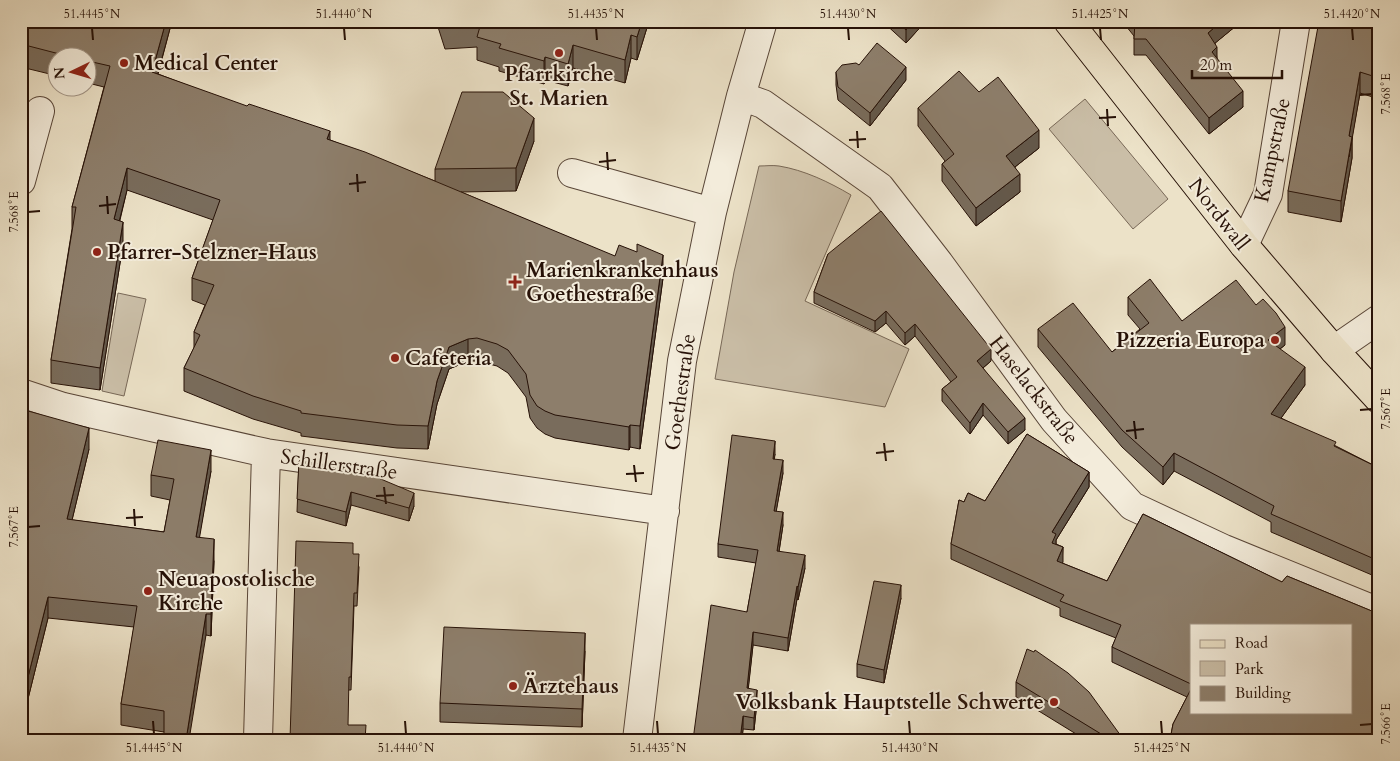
<svg xmlns="http://www.w3.org/2000/svg" width="1400" height="761" font-family="Cardo,serif">
<style>
.green{fill:#cabea7;stroke:#786857}
.lines{fill:none;stroke-linecap:round;stroke-linejoin:round}
.minor-casing{stroke:#584537;stroke-width:30}
.major-casing{stroke:#261107;stroke-width:30}
.minor{stroke:#f3ecdb;stroke-width:28}
.major{stroke:#ece2c8;stroke-width:28}
.wall{fill:#796c5c;stroke:#261107;fill-rule:evenodd}
.shaded-wall{fill:#63584b;stroke:#261107}
.building{fill:#8d7e6b;stroke:#261107}
.ticks{fill:none;stroke:#261107;stroke-width:2}
.poi-dot{fill:#8f2418;stroke:#f3ecdb;stroke-width:2}
.labels{text-anchor:middle;stroke-width:4;stroke-linejoin:round;paint-order:stroke}
.poi-label{font-size:21px;font-weight:bold;fill:#261107;stroke:#f3ecdb;text-anchor:start}
.street-label{font-size:21px;fill:#261107;stroke:#f3ecdb}
.neatline{fill:none;stroke:#261107;stroke-width:2}
.ticks-label{font-size:12px;text-anchor:middle;fill:#261107}
</style>
<rect width="100%" height="100%" fill="#ece2c8"/>
<filter id="stains"><feTurbulence type="fractalNoise" baseFrequency=".004" numOctaves="4"/><feColorMatrix values="0 0 0 0 .2 0 0 0 0 .09 0 0 0 0 .02 0 0 0 .5 -.17"/></filter>
<radialGradient id="worn" r=".72"><stop offset=".6" stop-color="#630" stop-opacity="0"/><stop offset="1" stop-color="#630" stop-opacity=".3"/></radialGradient>
<path class="green" d="M1085 99 1168 199 1133 229 1049 129Z
M759 166C766 166 772 165 779 166 804 170 829 182 851 195L805 301 909 349 885 407 715 379 734 272Z
M118 293 146 299 124 396 102 391Z"/>
<g class="lines">
<g class="minor-casing">
<path id="minor" d="M741 96 763 104 880 187 939 263 1054 420 1132 506 1224 549 1379 612
M572 173 712 212
M21 181 40 111
M1244 245 1268 194 1296 21
M1334 350 1379 319
M21 393 63 407 266 453
M258 740 266 453 665 511
M637 740 682 361 712 212 741 96 763 21"/>
</g>
<g class="major-casing">
<path id="major" d="M1068 21 1244 245 1334 350 1379 399"/>
</g>
<use href="#minor" class="minor"/>
<use href="#major" class="major"/>
</g>
<path class="wall" d="M21 21H172L158 74 330 140 435 181V169L534 141 516 191 461 192 663 278 640 449 630 447 629 450 555 438 545 434 537 428 530 418 526 397 508 373 497 366 477 361H468L449 369 437 404 428 449 397 448 301 436V433L253 419 184 391V368L194 348V332L205 305 192 300V278L213 220 127 190 120 220 123 244 100 390 51 383V360L72 229V207L104 87 88 83V58H58V76L21 67Z
M296 21H311L309 25Z
M438 21H649L637 60 631 58 625 83 573 68 568 86 545 80 544 84 499 71V67L477 60V47L445 49 438 27Z
M882 21H926L906 43Z
M1122 21H1242L1215 43 1217 59 1243 107 1209 134 1146 55H1134V36Z
M1379 21V99L1360 93 1352 137V158L1341 222 1288 212V191Z
M859 65 906 80 870 126 838 100 836 85V72Z
M979 92 1039 148 1015 167 1020 192 976 226 942 181V164L945 161 918 126V108Z
M828 254 991 361 983 368 1025 430 1008 444 983 415 970 434 942 401V389L951 382 915 336 905 345 886 323 875 332 814 303V292Z
M1128 297 1182 321 1285 345 1280 349 1305 385 1281 418 1379 468V578L1271 532V522L1174 471 1163 485 1122 447 1038 347V329L1112 352 1140 329 1128 315Z
M21 409 89 449 72 520 164 532 170 500 151 496V475L211 471 199 537 214 561 211 636 206 635 164 732 121 725V704L134 627 48 618 21 727Z
M1027 434 1089 472V487L1056 540V544L1063 547 1062 563 1107 581 1143 514 1282 582 1287 576 1379 614V740H1170L1173 724 1187 697 1112 662V647L1116 638 1060 616V608L951 559V544L959 500 964 502 968 493 985 501ZM1191 625H1351V712H1191Z
M775 454 774 459 783 473 776 511 783 525 779 552 805 568 798 600 797 599 788 651 753 645 748 689 757 702 754 730 743 729 742 740 747 612 756 563 718 557V544Z
M299 461 414 506 409 521 351 505 346 526 297 512Z
M353 554 359 567 357 606H354L351 690H349L290 740Z
M901 598 884 683 857 677V664Z
M585 651 582 727 440 722V703Z
M1016 682 1121 736 1081 737 1016 697Z"/>
<path class="shaded-wall" d="M166 21H172L152 95V72Z
M642 21H649L637 60V37Z
M914 21H926L906 43V30Z
M1222 21H1242L1208 49V33Z
M631 35V58L625 83V60Z
M573 45V68L568 86V64Z
M1217 47V63L1212 52Z
M545 57V80L544 84V61Z
M906 67V80L870 126V113Z
M1360 72V93L1349 157V136Z
M1243 91V107L1209 134V118Z
M534 118V141L516 191V168Z
M1039 130V148L1006 174V156Z
M330 131V154L327 139Z
M1352 137V158L1341 222V201Z
M127 168V190L114 242V219Z
M1020 174V192L976 226V208Z
M123 222V244L100 390V368Z
M663 255V278L640 449V426Z
M886 311V323L875 332V321Z
M915 324V336L905 345V333Z
M1285 327V345L1268 358V340Z
M468 339V361L449 369 437 404 428 449V426L437 381 449 347Z
M991 349V361L977 373V361Z
M1305 367V385L1271 432V414Z
M983 403V415L970 434V423Z
M1025 418V430L1008 444V432Z
M630 425V447L629 450V427Z
M89 428V449L67 541V519Z
M775 441V454L773 471V459Z
M211 450V471L196 558V537Z
M1174 453V471L1163 485V467Z
M783 460V473L774 524V511Z
M1089 472V487L1056 540V549L1052 558V532Z
M351 492V505L346 526V512Z
M414 493V506L409 521V508Z
M783 512V525L777 564V551Z
M214 539V561L211 636V614Z
M1063 547V562L1057 576V561Z
M805 555V568L798 600V587Z
M901 585V598L884 683V670Z
M797 586V599L788 651V638Z
M48 597V618L21 727V705Z
M206 614V635L189 740H186Z
M753 632V645L747 701V688Z
M585 633V651L582 727V709Z
M757 690V702L754 730V718Z
M743 716V729L742 740H740Z"/>
<path class="building" d="M21 21H166L152 72 247 106 249 104 330 131 327 139 365 152 615 256 619 245 637 252V244L663 255 640 426 630 425 629 427 555 415 545 411 537 406 530 395 526 374 508 350 497 344 477 338 468 339 449 347 437 381 428 426 397 425 301 413V411L253 396 184 368 200 335 194 332 214 285 192 278 220 200 127 168 114 219 123 222 100 368 51 360 76 207H72L110 66 88 61V58H75L21 44Z
M443 21H642L637 37 631 35 625 60 573 45 568 64 545 57 544 61 499 48 501 44 477 37 481 23 445 26Z
M896 21H914L906 30Z
M1135 21H1222L1208 33 1217 47 1212 52 1243 91 1209 118 1146 39H1134Z
M1319 21H1379V78L1360 72 1349 136 1352 137 1341 201 1288 191Z
M877 43 906 67 870 113 838 87 836 72 842 65 856 63 859 65Z
M959 71 979 92 998 77 1039 130 1006 156 1020 174 976 208 942 164 954 154 918 108Z
M462 92H503L534 118 516 168 435 169Z
M881 211 991 349 977 361 1025 418 1008 432 983 403 970 423 942 389 957 377 915 324 905 333 886 311 875 321 814 292 828 254Z
M1150 279 1182 321 1236 280 1256 305 1263 299 1276 313 1285 327 1268 340 1305 367 1271 414 1336 442 1334 446 1379 468V561L1271 514 1274 506 1174 453 1163 467 1122 430 1038 329 1073 303 1112 352 1149 323 1128 297Z
M21 409 89 428 67 519 164 532 174 479 151 475 158 440 211 450 196 537 214 539 211 614H206L186 740H164V711L121 704 137 606 48 597 21 705Z
M1027 434 1089 472 1052 532 1056 534 1052 543 1063 547 1057 561 1107 581 1143 514 1282 582 1287 576 1379 614V740H1170L1173 724 1191 689V712H1351V625H1191V684L1112 647 1121 625 1060 601 1064 595 951 544 959 500 964 502 968 493 985 501Z
M732 435 775 441 773 459 783 460 774 511 783 512 777 551 805 555 798 587 797 586 788 638 753 632 747 688 757 690 754 718 743 716 740 740H693L711 605 747 612 758 550 718 544Z
M299 461 357 469 414 493 409 508 351 492 346 512 297 499Z
M296 541 353 543V554H359L357 593H354L351 677H349L348 725H366L365 740H290Z
M874 581 901 585 884 670 857 664Z
M444 627 585 633 582 709 440 703Z
M1027 649 1034 652 1035 650 1068 673 1089 692 1121 736H1133L1134 740H1033V738L1106 737 1016 682Z"/>
<path class="ticks" d="M92 28 93 40M344 28 345 40M596 28 597 40M848 28 849 40M1100 28 1101 40M1352 28 1353 40M1360 95 1372 94M1107 109 1108 126M1099 118 1116 117M857 131 858 148M849 140 866 139M607 152 608 170M599 162 616 160M357 174 358 192M349 184 366 182M107 196 108 214M99 206 116 204M28 212 40 211M1360 410 1372 409M1134 421 1136 439M1126 431 1144 429M884 443 886 461M876 453 894 451M634 465 636 482M626 474 644 473M384 487 386 504M376 496 394 495M134 509 135 526M126 518 143 517M28 527 40 526M153 721 154 734M405 721 406 734M657 721 658 734M909 721 910 734M1161 721 1162 734M1360 725 1372 724"/>
<g class="poi-dot">
<circle cx="559" cy="53" r="5"/>
<circle cx="124" cy="63" r="5"/>
<circle cx="97" cy="252" r="5"/>
<path d="M512.5 274.5h5v5h5v5h-5v5h-5v-5h-5v-5h5z"/>
<circle cx="1275" cy="340" r="5"/>
<circle cx="395" cy="358" r="5"/>
<circle cx="148" cy="591" r="5"/>
<circle cx="513" cy="686" r="5"/>
<circle cx="1054" cy="702" r="5"/>
</g>
<g class="labels">
<g class="poi-label">
<text x="134" y="70">Medical Center</text>
<text x="559" y="81" text-anchor="middle">Pfarrkirche<tspan x="559" dy="24">St. Marien</tspan></text>
<text x="107" y="259">Pfarrer-Stelzner-Haus</text>
<text x="526" y="277">Marienkrankenhaus<tspan x="526" dy="24">Goethestraße</tspan></text>
<text x="1265" y="347" text-anchor="end">Pizzeria Europa</text>
<text x="405" y="365">Cafeteria</text>
<text x="158" y="586">Neuapostolische<tspan x="158" dy="24">Kirche</tspan></text>
<text x="523" y="693">Ärztehaus</text>
<text x="1044" y="709" text-anchor="end">Volksbank Hauptstelle Schwerte</text>
</g>
<g class="street-label">
<text transform="translate(1272 150) rotate(-78)" y="7">Kampstraße</text>
<text transform="translate(1219 214) rotate(52)" y="7">Nordwall</text>
<text transform="translate(1034 390) rotate(52)" y="7">Haselackstraße</text>
<text transform="translate(680 392) rotate(-82)" y="7">Goethestraße</text>
<text transform="translate(339 464) rotate(8)" y="7">Schillerstraße</text>
</g>
</g>
<rect width="1400" height="761" fill="none" stroke="#ece2c8" stroke-width="55"/>
<rect x="1190" y="624" width="162" height="90" fill="#f3ecdb" stroke="#a19486"/>
<rect x="1200" y="640" width="25" height="8" fill="#ece2c8" stroke="#a19486"/>
<text x="1235" y="648" font-size="15" fill="#261107">Road</text>
<rect x="1200" y="661" width="25" height="15" fill="#cabea7" stroke="#a19486"/>
<text x="1235" y="674" font-size="15" fill="#261107">Park</text>
<rect x="1200" y="686" width="25" height="15" fill="#8d7e6b" stroke="#a19486"/>
<text x="1235" y="698" font-size="15" fill="#261107">Building</text>
<g transform="translate(72 72) rotate(265)"><circle r="24" fill="#f3ecdb" stroke="#a19486"/>
<path d="M0-4L9 19L0 12L-9 19Z" fill="#8f2418"/>
<text y="-8" font-size="14" font-weight="bold" text-anchor="middle" fill="#261107">N</text>
</g>
<path d="M1192 70v8h90v-8" fill="none" stroke="#261107" stroke-width="2.5"/>
<text x="1200" y="70" font-size="15" fill="#261107" stroke="#f3ecdb" stroke-width="4" paint-order="stroke">20 m</text>
<rect x="28" y="28" width="1344" height="706" class="neatline"/>
<g class="ticks-label">
<text x="92" y="18">51.4445°N</text>
<text x="344" y="18">51.4440°N</text>
<text x="596" y="18">51.4435°N</text>
<text x="848" y="18">51.4430°N</text>
<text x="1100" y="18">51.4425°N</text>
<text x="1352" y="18">51.4420°N</text>
<text transform="translate(1386 94) rotate(-90)" y="4">7.568°E</text>
<text transform="translate(14 212) rotate(-90)" y="4">7.568°E</text>
<text transform="translate(1386 409) rotate(-90)" y="4">7.567°E</text>
<text transform="translate(14 527) rotate(-90)" y="4">7.567°E</text>
<text transform="translate(1386 724) rotate(-90)" y="4">7.566°E</text>
<text x="154" y="752">51.4445°N</text>
<text x="406" y="752">51.4440°N</text>
<text x="658" y="752">51.4435°N</text>
<text x="910" y="752">51.4430°N</text>
<text x="1162" y="752">51.4425°N</text>
</g>
<rect width="100%" height="100%" filter="url(#stains)"/>
<rect width="100%" height="100%" fill="url(#worn)"/>
</svg>
